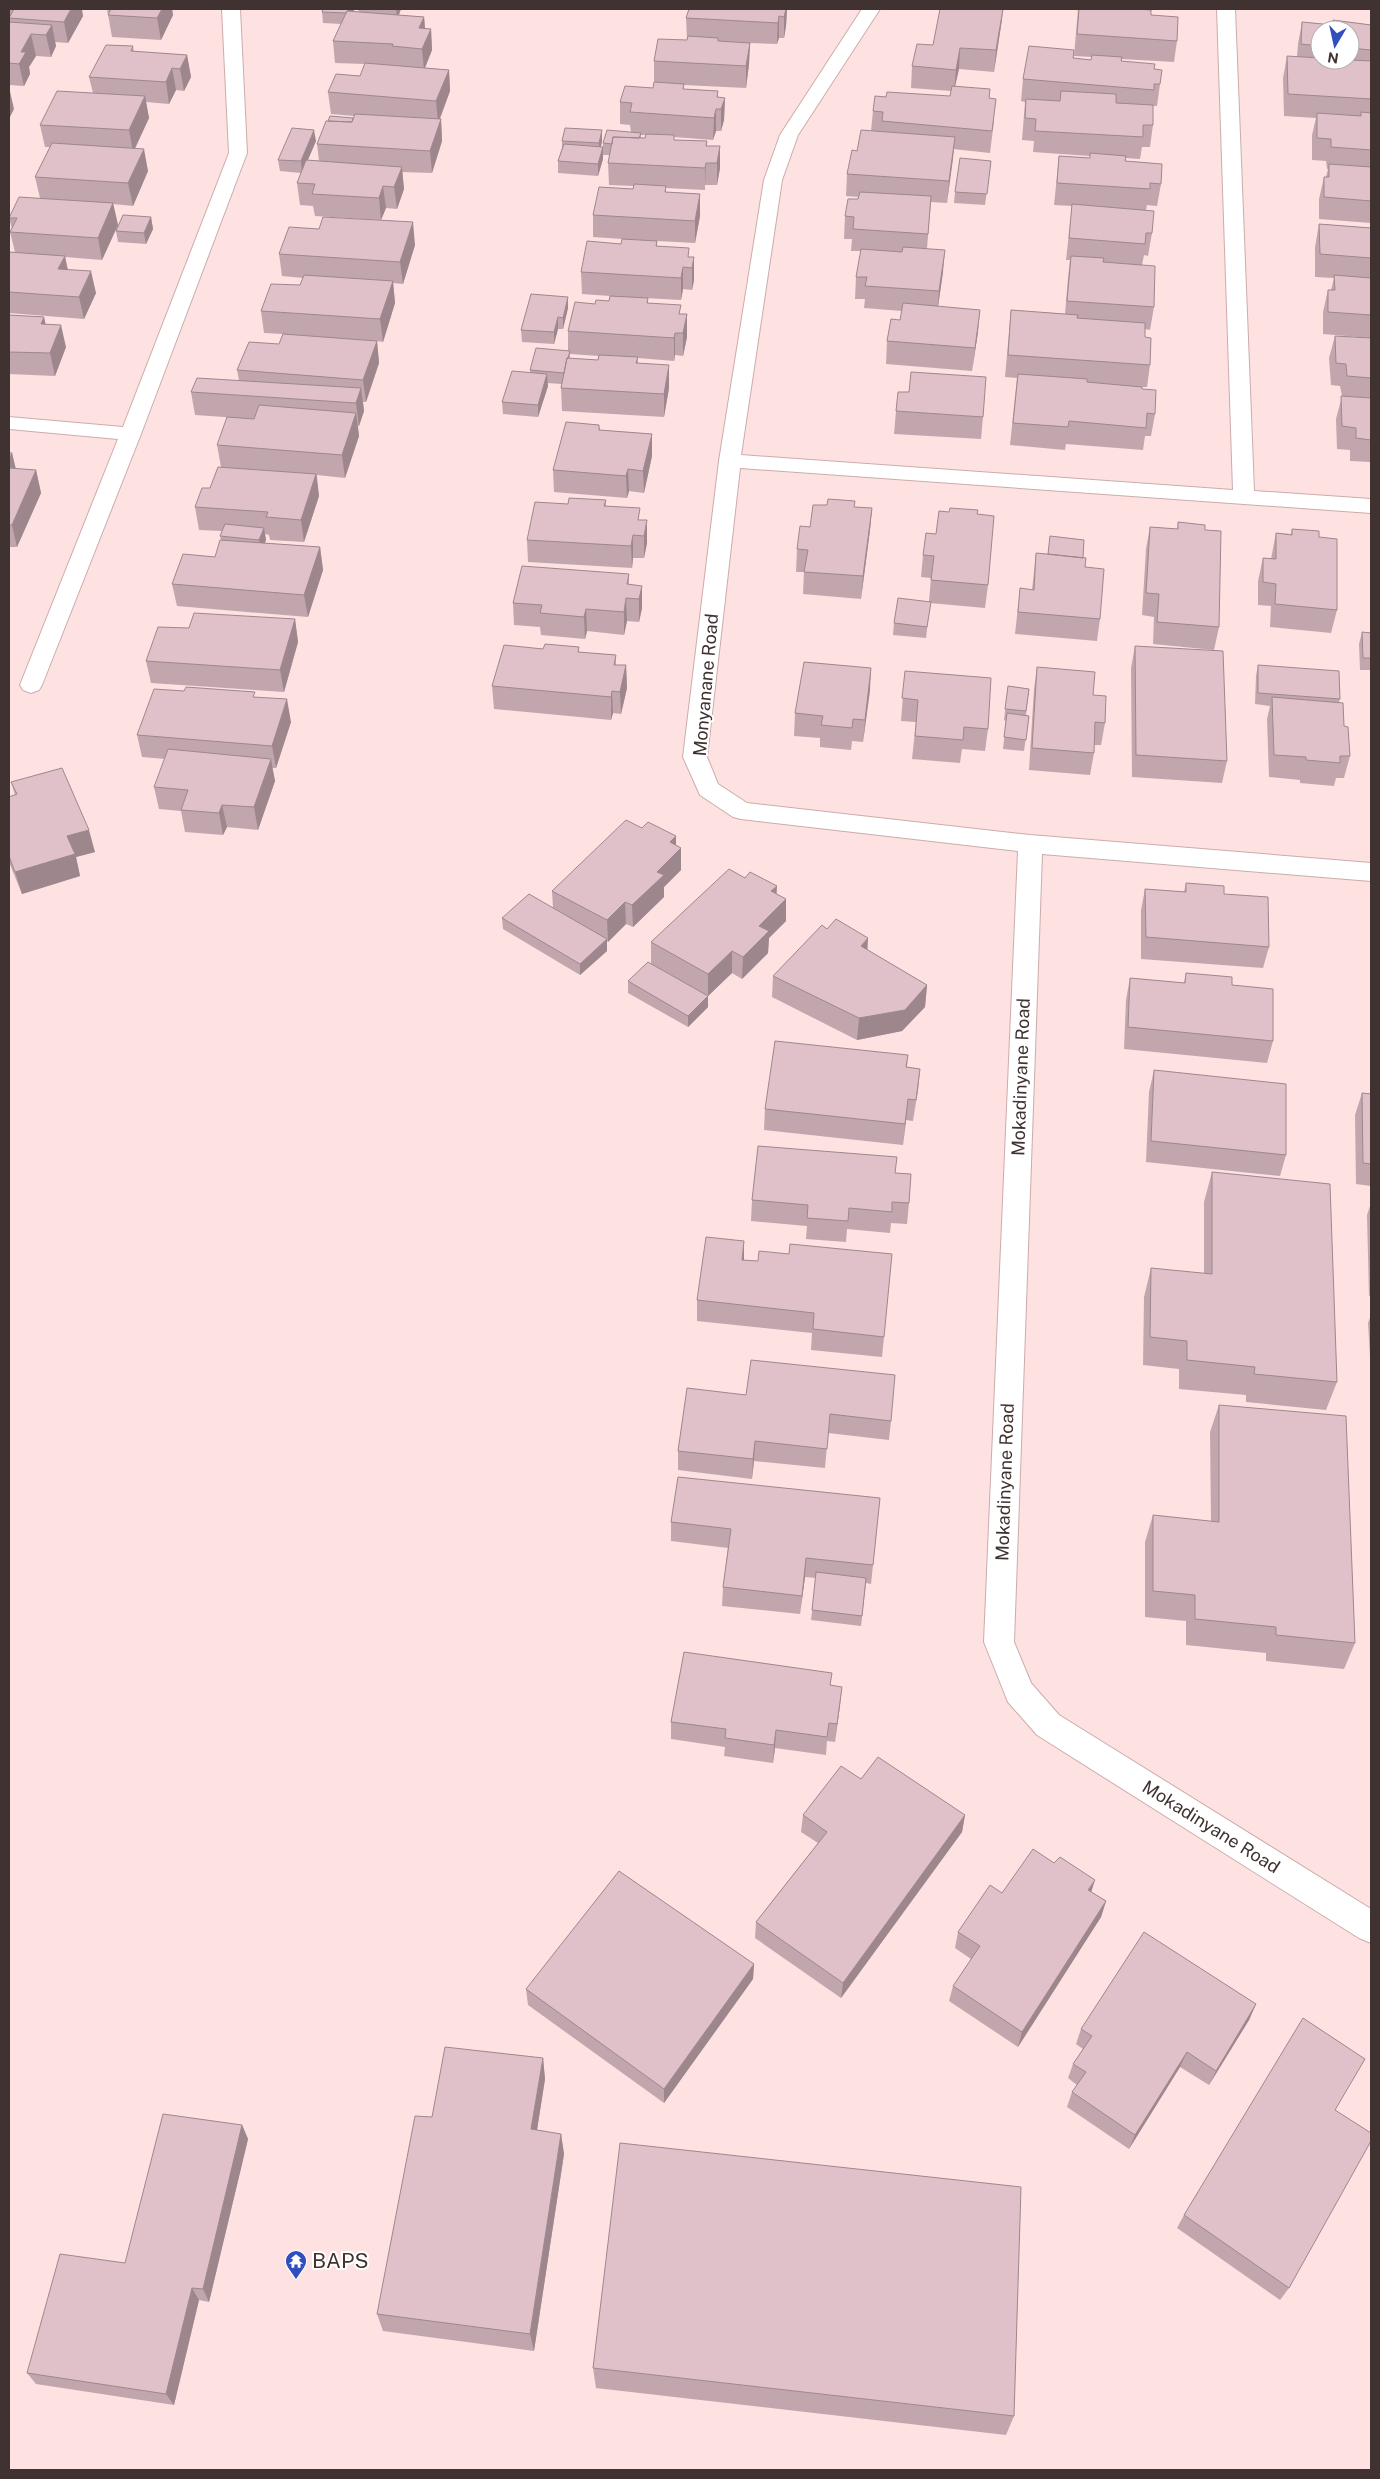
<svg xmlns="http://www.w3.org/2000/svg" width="1380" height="2479" font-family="'Public Sans',sans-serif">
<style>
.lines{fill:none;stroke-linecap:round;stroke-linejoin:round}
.minor-casing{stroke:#ccacab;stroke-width:2}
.minor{fill:#fff;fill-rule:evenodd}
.wall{fill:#c1a6ae;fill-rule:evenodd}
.shaded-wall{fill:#9d878d}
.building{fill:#e0c1ca;stroke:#9d878d}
.labels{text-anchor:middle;stroke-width:4;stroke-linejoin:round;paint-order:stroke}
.street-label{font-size:18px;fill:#3f3231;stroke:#fff}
.near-poi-label{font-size:21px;fill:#3f3231;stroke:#fff;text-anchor:start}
</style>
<rect width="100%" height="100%" fill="#fde2e1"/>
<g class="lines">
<g class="minor-casing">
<path id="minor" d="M222 9H240L247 153 141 434 42 685 39 690 31 693 23 690 20 685 118 439 9 429V417L123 427 229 153Z
M862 9H880L798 135 782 180 741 455 1233 490 1217 9H1235L1254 491 1371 499V513L740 468 707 757 718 784 747 803 1030 835 1371 863V881L1042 854 1014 1642 1031 1683 1059 1715 1371 1909V1943L1359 1938 1037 1735 1008 1702 984 1642 1018 851 741 819 733 817 700 795 683 757 719 461 764 180 780 135Z"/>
</g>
<use href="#minor" class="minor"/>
</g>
<path class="wall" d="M9 9 83 16 68 43 55 42 56 46 51 57 36 56 29 67 30 74 24 86 9 85Z
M107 9H172L173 15 161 40 112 37Z
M323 9H354V11L359 12 358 9H401L399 15 424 17 425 28 431 29 432 50 425 68 449 70 450 91 440 119H441L442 141 432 173 402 172 404 189 397 209 386 208 381 220 315 216 313 206 300 205 297 183 301 173 280 171 278 160 316 141 308 160 319 161 317 144 353 118 354 116 331 114 328 92 360 76 365 64 335 63 333 41 341 24 323 23 322 12Z
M689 9H787L786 26 784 38H779L777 44 750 43 749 64 746 88 684 85V89L718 91V97L725 98 724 120 721 131H716L713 140 674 137V140L707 141V146H720V168L717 185H705V190L666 188V192L700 194V216L695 243 657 241V246L689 257H694V280L692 290 683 289 681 300 626 297 648 298V303L681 314H687V337L683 356 675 355 674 361 638 358V364L669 388 664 417 562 411 561 388 562 384 547 383 548 386 538 417 503 414 502 402 530 373V370L568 351V331L595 304 609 301 610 296 582 294 581 272 621 244 622 239 593 237V215L633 189 634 186 609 185 608 163 610 155H603V143L631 132 630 125 620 124V102L653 88 654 83V61L687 40 686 18ZM641 135H646L645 138H641ZM570 354 599 356 598 360 570 359Z
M1078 9 1151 15 1177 41 1174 62 1122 59 1121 61 1154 69 1160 84 1157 106H1153V125L1150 147H1142L1140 159 1125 158V161L1161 184 1157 206 1147 205 1146 210 1152 233 1148 256 1144 255 1142 265 1154 307 1150 330 1145 329V337L1150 365 1147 387H1142V389L1155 414 1151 436H1145L1143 450 1066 444 1065 450 1010 445 1017 378 1005 377 1011 310 1065 314 1068 278 1070 260H1066L1072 206 1054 205 1059 156 1090 158V156L1033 152 1034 141 1022 140 1025 102 1021 101 1023 79 1073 58 1091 60 1092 57 1074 56Z
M1002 19 994 72 959 69 955 86 989 98 994 121 990 153 953 149 947 203 931 202 927 248 943 272 938 306 978 332 972 371 886 364 887 341 900 320 902 311 864 308 865 299H855L856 277 861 251H851L852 239H844L845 216 858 199 859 197 846 196 847 174 857 151 871 131 873 111 886 97 950 96 951 91 911 88 912 66 933 45Z
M1333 20 1371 25V223L1319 219V199L1324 177H1326L1328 169H1327L1326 161 1312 160V135L1316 118 1284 116 1283 78 1287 56 1297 57 1298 44 1302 22 1332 25ZM1320 30H1350V60H1320Z
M133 46 134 52 187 55 191 77 184 91 176 90 169 104 146 102 149 118 135 149 148 171 133 206 113 204 118 225 102 260 65 257 68 269 96 293 84 319 9 313V252H15L10 232 12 229 9 218 40 198 35 177 50 147H45L40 125 93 93 89 77Z
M602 130V141L601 147H603V159L598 176 558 173V161L562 148V141Z
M991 161 985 205 954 203 955 192Z
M151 217 153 229 146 244 118 242 116 231Z
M1319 224 1371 228V338L1323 334V312L1328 290H1331L1334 278 1315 277V247Z
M415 245 403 284 393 283 395 303 383 342 377 341 379 363 366 402H363L364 411 359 426H358L359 436 345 478 317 475 319 496 304 542 270 540 269 535 265 534 266 540 265 543 320 547 323 570 308 617 177 606 172 584 215 557 221 540 220 536 222 531 199 530 195 507 210 488 221 467 217 445 254 419 195 415 191 392 239 380 237 370 279 344 283 334 264 333 261 311 300 285 303 278 282 276 279 254Z
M568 308 563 329H558L554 344 522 342 521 330Z
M9 315 44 317 45 324 66 347 55 376 9 374Z
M1335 336 1371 338V462L1350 461V450L1337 449 1336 419 1342 396 1340 386 1331 385 1329 358Z
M896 411 983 417 981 439 894 434Z
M599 425 600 430 652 434V456L644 493 629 491 627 498 554 492 553 470Z
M9 453H12L16 469 36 470 41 493 17 547H9Z
M606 500V506L640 520 647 543 644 558H633L632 568 528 562 527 540 568 504Z
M854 507 872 508 870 530 861 599 803 594 804 572H796L797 549 810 527Z
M977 514 988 585 985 608 930 603 926 638 893 635 894 623 929 601 931 578 921 577 923 555 936 534Z
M1178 522 1205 530 1219 627 1214 650 1153 644 1154 617 1142 615 1146 549 1150 527 1177 529Z
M1292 529 1319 537 1337 610 1331 633 1270 627 1271 606 1258 605V581L1263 558 1271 559 1276 533 1291 534Z
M1050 536 1083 558 1100 619 1097 641 1015 634 1020 588 1032 590 1036 553 1048 554Z
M629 574V584L642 586V608L639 622 627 621 624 635 587 631 585 639 541 635 540 627 514 625 513 603Z
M295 619 298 642 284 692 151 683 146 661 189 628Z
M1362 632 1371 633V670H1360L1359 644Z
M1135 646 1227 761 1222 783 1132 777 1131 668Z
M579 647V652L616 655V665H626L627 688 621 714 613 713 611 720 494 709 492 686 543 649Z
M1258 665 1340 699 1339 702 1350 756 1344 778H1336L1334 786 1300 783V780L1269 777 1267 719 1270 706 1255 704 1256 676Z
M1037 667 1093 695 1105 723 1101 745H1094V753L1090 775 1029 770 1034 689Z
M905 671 988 729 985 751 962 749 960 763 912 759 916 722 901 721Z
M1008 686 1029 689 1026 715 1029 716 1024 751 1003 749 1006 721 1004 720Z
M870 690 863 742 852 741 851 750 820 747V738L794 736 795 713Z
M256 697 291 722 276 768H272L275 781 258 830 227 827 223 835 185 832 181 811 159 809 154 787 165 759 142 757 137 735Z
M11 782 95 852 76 857 80 876 22 894 9 862V797L15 795Z
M676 845 681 848V870L664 887V897L633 927 626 924 608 942 607 941V951L580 975 503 929 502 918 553 908 552 891Z
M745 878 786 899V921L769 938 768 953 742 979 732 973 708 996 651 964V942Z
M1186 883 1224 894 1269 947 1263 968 1141 959V910L1145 889 1184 892Z
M827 929 867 950 927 985 925 1007 902 1031 857 1040 772 997 773 976Z
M1186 973 1232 985 1273 1041 1267 1063 1124 1049 1126 1000 1130 978 1184 983Z
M628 981 708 1007 688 1027 628 993Z
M908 1055 907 1067 920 1069 913 1121 906 1120 903 1145 764 1130 765 1109Z
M1154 1070 1286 1155 1280 1176 1146 1162 1149 1092Z
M1362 1093 1371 1094V1186L1356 1184 1355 1115Z
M1212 1172 1337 1382 1326 1410 1246 1402V1395L1179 1389V1369L1143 1365 1144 1297 1151 1268 1204 1274V1202Z
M895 1173 909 1203 907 1224 891 1223 890 1233 847 1229 846 1242 806 1239 807 1226 751 1221 752 1200Z
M1371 1203V1296H1369L1367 1215Z
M744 1241V1260L884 1337 882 1357 811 1350 812 1333 697 1321V1300Z
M1371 1315V1373L1368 1323Z
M687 1388 891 1421 889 1440 828 1433 825 1468 754 1461 752 1479 678 1470V1451Z
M1219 1405 1355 1643 1344 1669 1266 1661V1653L1186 1645V1621L1145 1617V1542L1153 1515 1211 1522 1210 1432Z
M880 1498 871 1584 866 1583 861 1626 811 1620 816 1578 805 1577 800 1614 722 1606 723 1587 728 1548 671 1541V1522Z
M831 1685 840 1705 835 1742 827 1741 826 1755 775 1748 773 1763 724 1756 725 1747 671 1739V1722Z
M861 1779 965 1815 962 1832 841 1998 755 1938 756 1922 818 1843 801 1832 803 1815Z
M1091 1892 1106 1901 1101 1917 1018 2047 949 2001 953 1986 971 1959 955 1948 958 1932 1002 1893Z
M754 1964 753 1979 664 2103 528 2005 526 1989Z
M1256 2004 1249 2020 1209 2085 1180 2067 1129 2149 1067 2107 1072 2092 1077 2085 1068 2078 1073 2064 1083 2049 1076 2044 1081 2029Z
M543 2058 545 2079 537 2130 561 2134 564 2154 534 2351 383 2331 377 2314 432 2117Z
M1335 2110 1289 2288 1280 2300 1177 2228 1184 2215Z
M242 2125 248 2139 209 2302 199 2300 174 2405 36 2384 27 2373 125 2263Z
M593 2368 1014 2416 1006 2435 596 2388Z"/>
<path class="shaded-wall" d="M71 9H82L83 16 68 43 64 22Z
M162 9H172L173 15 161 40 157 18Z
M349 9H354V10L349 24 348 13Z
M396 9H401L397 19Z
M778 9 779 16V38L777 44Z
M786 9H787L786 26 784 38V17Z
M1003 9 1002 19 994 72 996 50Z
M424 17 426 39 421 50 419 28Z
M52 25 56 46 51 57 46 35Z
M431 29 432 50 424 70 422 49Z
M31 34 36 56 29 67 30 74 24 86 19 64 21 52Z
M750 43 749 64 746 88V66Z
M960 48 959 69 954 91 956 70Z
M187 55 191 77 184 91 180 69Z
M172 68 176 90 169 104 166 82Z
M449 70 450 91 438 123 436 101Z
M9 87 14 109 9 119Z
M145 96 149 118 133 152 129 130Z
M725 98 724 120 721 131V109Z
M716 109V131L713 140 714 118Z
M441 119 442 141 432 173 430 151Z
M314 130 316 141 302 173 301 161Z
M602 130V141L599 154V143Z
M955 137 953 159 947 203 949 181Z
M720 146V168L717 185V163Z
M603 147V159L598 176V164Z
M144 149 148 171 133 206 128 183Z
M706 163 705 185V190V168Z
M402 167 404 189 397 209 394 187Z
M383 186 386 208 381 220 379 198Z
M700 194V216L695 243V221Z
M113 203 118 225 102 260 98 238Z
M151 217 153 229 146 244 144 233Z
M413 222 415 245 403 284 400 262Z
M945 250 943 272 937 314 939 291Z
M65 256 69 278 58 269Z
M694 257V280L692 290V268Z
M683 267V289L681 300V278Z
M91 271 96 293 84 319 79 297Z
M393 281 395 303 383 342 380 319Z
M568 297V308L563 329V318Z
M980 310 978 332 972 371 975 348Z
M687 314V337L683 356V333Z
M44 317 49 339 41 324Z
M558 317V329L554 344V332Z
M61 325 66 347 55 376 50 353Z
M675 333V355L674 361V338Z
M377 341 379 363 366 402 363 380Z
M669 365V388L664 417V394Z
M547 374 548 386 538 417V405Z
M361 388 364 411 359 426 356 403Z
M356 413 359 436 345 478 342 455Z
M652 434V456L644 493 643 471Z
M12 453 17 475 9 485V459Z
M628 469 629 491 627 498 626 476Z
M36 470 41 493 17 547 12 525Z
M316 474 319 496 304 542 301 520Z
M872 508 870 530 861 599 863 576Z
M647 520V543L644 558V536Z
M264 528 266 540 261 551 259 540Z
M633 535V558L632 568 631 546Z
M320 547 323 570 308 617 304 595Z
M642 586V608L639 622V599Z
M626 598 627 621 624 635V612Z
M586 609 587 631 585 639 584 617Z
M295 619 298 642 284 692 280 670Z
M626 665 627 688 621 714 620 692Z
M871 668 870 690 863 742 865 720Z
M612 691 613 713 611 720V697Z
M287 699 291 722 276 768 272 746Z
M271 759 275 781 258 830 254 807Z
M222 805 227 827 223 835 219 813Z
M89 830 95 852 76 857 80 876 22 894 15 872 67 836Z
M676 836V853L681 848V870L664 887V897L633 927 632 905 657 872 670 842Z
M777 886 776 908 771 891Z
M786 899V921L769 938 768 953 742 979 743 957 759 926Z
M625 902 626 924 608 942 607 920Z
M868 938 867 960 861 946Z
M607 939V951L580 975V964Z
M732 951V973L708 996V974Z
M927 985 925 1007 902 1031 857 1040 859 1018Z
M708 996V1007L688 1027V1016Z
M920 1069 918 1090 913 1121 916 1100Z
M908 1099 906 1120 903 1145 905 1124Z
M744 1241V1262L742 1260Z
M755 1441 754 1461 752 1479 753 1459Z
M806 1558 805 1577 800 1614 802 1596Z
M842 1687 840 1705 835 1742 837 1724Z
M776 1730 775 1748 773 1763 774 1745Z
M965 1815 962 1832 841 1998 843 1983Z
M1095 1880 1090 1896 1088 1890Z
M1106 1901 1101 1917 1018 2047 1022 2032Z
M754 1964 753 1979 664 2103V2089Z
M1256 2004 1249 2020 1209 2085 1216 2071Z
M1187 2052 1180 2067 1129 2149 1135 2135Z
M543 2058 545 2079 534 2149 531 2129Z
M242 2125 248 2139 209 2302 203 2289Z
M561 2134 564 2154 534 2351 530 2334Z
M192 2288 199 2300 174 2405 166 2394Z"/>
<path class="building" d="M9 9H71L64 22 9 18 14 9Z
M111 9H162L157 18 108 15Z
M323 9H349L348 11H347L346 13 322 12Z
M689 9H786L784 17 779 16 778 23 686 18Z
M940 9H1003L996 50 960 48 956 70 912 66 917 44 933 45Z
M1079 9H1135L1151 10V15L1178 17 1177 41 1077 34Z
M347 11 424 17 419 28 431 29 422 49 392 46 393 44 333 41Z
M1333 20 1371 25V50L1350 48V30H1320V46L1301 44 1302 22 1333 25Z
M9 22 52 25 46 35 31 34 21 52H26L19 64 9 63Z
M688 36 718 38V41L750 43 746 66 654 61 658 39 687 40Z
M106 45 133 46 131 51 187 55 180 69 172 68 166 82 89 77Z
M1029 46 1074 50 1073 58 1091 60 1092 55 1122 57 1121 61 1155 64 1154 69 1162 70 1160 84H1154V90L1023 79Z
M1287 56 1320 58V60H1350L1371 61V99L1288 94Z
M365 63 449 70 436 101 328 92 336 74 360 76Z
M654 82 684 84 683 89 718 91 717 97 725 98 721 109H716L714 118 630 112 632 103 620 102 625 86 653 88Z
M952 86 990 89 989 98 996 99 992 131 882 121 883 112 873 111 875 96 886 97 887 92 950 96Z
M57 91 145 96 129 130 40 125Z
M1061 91 1116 94V103L1153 105V125H1143V137L1035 131 1036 119 1025 118 1026 99 1060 101Z
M1361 112 1371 113V150L1331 147V139L1317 138V113L1361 116Z
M355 114 441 119 430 151 317 144 326 121 352 122Z
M330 116 353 118 352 122 328 121Z
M292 128 314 130 301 161 278 160Z
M565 128 602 130 599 143 562 141Z
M607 130 641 133 639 138 613 137 612 144 603 143Z
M861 130 955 137 949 181 847 174 852 150 857 151Z
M646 134 674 135V140L707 141 706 146H720L717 163H706L705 168 608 163 613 137 645 138Z
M52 143 144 149 128 183 35 177Z
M564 144 603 147 598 164 558 161Z
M1090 153 1126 156 1125 161 1162 164 1161 184 1150 183V189L1057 183 1059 156 1090 158Z
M960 158 991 161 987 194 955 192Z
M306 160 402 167 394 187 383 186 379 198 312 194 315 184 297 183Z
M1329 164 1371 167V201L1324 197V177H1329Z
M634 184 666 186 665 192 700 194 695 221 593 215 599 187 633 189Z
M860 192 931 196 928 234 853 229 854 217 845 216 848 199H858Z
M19 197 113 203 98 238 10 232 17 218H9Z
M1072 204 1154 211 1152 233H1146L1145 244 1069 238Z
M123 215 151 217 144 233 116 231Z
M323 217 413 222 400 262 279 254 289 227 319 229Z
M1319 224 1371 228V258L1320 254Z
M622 239 657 241 656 246 689 248 688 257H694L692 268 683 267 681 278 581 272 587 241 621 244Z
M903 247 945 250 939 291 865 286 867 277H856L861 249 902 252Z
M9 252 65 256 58 269 91 271 79 297 9 292Z
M1071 256 1104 258 1103 262 1155 266 1154 307 1067 301Z
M304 275 393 281 380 319 261 311 271 284 300 285Z
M1334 275 1371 278V315L1328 312V290H1335Z
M531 294 568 297 563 318 558 317 554 332 521 330Z
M610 296 648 298 647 303 681 305 679 314H687L683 333H675L674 338 568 331 575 302 595 304 596 300 609 301Z
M903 303 980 310 975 348 887 341 891 319 900 320Z
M1011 310 1078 315 1077 318 1145 323V337L1151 338 1150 365 1008 355Z
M9 315 44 317 41 324 61 325 50 353 9 352Z
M283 334 377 341 363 380 237 370 249 342 279 344Z
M1335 336 1371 338V378L1347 376 1346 364 1336 363Z
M536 348 570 351 568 358H567L564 373 530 370Z
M599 355 638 357 636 363 669 365 664 394 561 388 567 358 598 360Z
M512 371 547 374 538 405 502 402Z
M911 372 986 377 983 417 896 411 898 392H909Z
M1018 374 1087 379V382L1142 387V389L1156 390 1155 414 1147 413 1146 428 1069 421 1068 427 1013 423Z
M197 378 361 388 356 403 191 392Z
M1341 396 1371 398V440L1356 438V428L1342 426Z
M259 405 356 413 342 455 217 445 227 417 254 419Z
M566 422 599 425V430L652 434 643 471 628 469 626 476 553 470Z
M9 453H12L9 459Z
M218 467 316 474 301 520 266 517 268 512 195 507 202 488H210Z
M9 468 36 470 12 525H9Z
M569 498 606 500 604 506 640 508 638 520H647L644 536 633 535 631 546 527 540 535 502 568 504Z
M828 499 855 501 854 507 872 508 863 576 804 572 808 550 797 549 800 526 810 527 813 505H827Z
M950 508 978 510 977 514 994 516 988 585 931 580 934 556 923 555 926 533 936 534 939 511 949 512Z
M1178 522 1205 525V530L1221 531 1219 627 1157 622 1159 594 1146 593 1150 527 1178 529Z
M225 524 264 528 259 540 220 536Z
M1292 529 1319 531V537L1337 539V610L1275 604 1276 584 1263 582V558L1276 559V533L1292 535Z
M1050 536 1084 540 1083 558 1048 554Z
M220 540 320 547 304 595 172 584 183 554 215 557Z
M1036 553 1086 558 1085 567 1104 569 1100 619 1018 612 1020 588 1034 590Z
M522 566 629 574 627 584 642 586 639 599 626 598 624 612 586 609 584 617 540 613 542 605 513 603Z
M898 598 931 602 927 627 894 623Z
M194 613 295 619 280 670 146 661 158 627 189 628Z
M1362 632 1371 633V658H1363Z
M545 644 579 647 578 652 616 655 614 665H626L620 692 612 691 611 697 492 686 504 645 543 649Z
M1135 646 1223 651 1227 761 1136 755Z
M804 662 871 668 865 720 853 719 852 728 821 725 823 716 795 713Z
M1258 665 1339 671 1340 699 1258 693Z
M1037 667 1095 672 1093 695 1106 696 1105 723 1095 722 1094 753 1032 748Z
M905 671 991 678 988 729 964 727 963 740 915 736 918 700 902 698Z
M1008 686 1029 689 1026 711 1005 709Z
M186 687 255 692 253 697 287 699 272 746 137 735 154 689 184 691Z
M1272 697 1343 703 1344 726 1348 727 1350 756H1340V763L1306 760V757L1274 755Z
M1007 713 1029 716 1026 740 1004 737Z
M168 749 271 759 254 807 222 805 219 813 181 810 188 790 154 787Z
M62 768 89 830 67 836 75 854 15 872 9 856V797L17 794 11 782Z
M626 820 642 828 648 822 676 836 670 842 681 848 657 872 664 875 632 905 625 902 607 920 552 891Z
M729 869 745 878 750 872 777 886 771 891 786 899 759 926 769 931 743 957 732 951 708 974 651 942Z
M1186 883 1224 886V894L1268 897 1269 947 1146 937 1145 889 1186 892Z
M529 894 607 939 580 964 502 918Z
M836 919 868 938 861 946 927 985 905 1010 859 1018 773 976 822 925 827 929Z
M648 962 708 996 688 1016 628 981Z
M1186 973 1232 977V985L1273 989V1041L1128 1027 1130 978 1185 983Z
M775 1041 908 1055 906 1067 920 1069 916 1100 908 1099 905 1124 765 1109Z
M1154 1070 1286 1084V1155L1151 1141Z
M1362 1093 1371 1094V1164L1363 1163Z
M758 1146 897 1157 895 1173 911 1174 909 1203 892 1202V1212L849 1208 848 1221 807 1218 808 1205 752 1200Z
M1212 1172 1330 1184 1337 1382 1254 1374 1255 1367 1187 1360V1341L1150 1337 1151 1268 1212 1274Z
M706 1237 744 1241 742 1260 758 1261 759 1251 789 1254 790 1244 892 1254 884 1337 813 1329 814 1313 697 1300Z
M751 1360 895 1375 891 1421 830 1414 827 1449 755 1441 753 1459 678 1451 687 1388 746 1395Z
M1219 1405 1346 1416 1355 1643 1276 1635V1627L1195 1619V1595L1153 1591V1515L1219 1522Z
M678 1477 880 1498 873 1565 806 1558 802 1596 723 1587 731 1529 671 1522Z
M816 1572 866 1578 862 1616 812 1610Z
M684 1652 832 1673 830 1685 842 1687 837 1724 829 1723 827 1737 776 1730 774 1745 725 1738 726 1729 671 1722Z
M878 1757 965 1815 843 1983 756 1922 827 1832 803 1815 841 1766 861 1779Z
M1033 1849 1054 1863 1060 1857 1095 1880 1088 1890 1106 1901 1022 2032 953 1986 980 1946 958 1932 990 1885 1002 1893Z
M619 1871 754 1964 664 2089 526 1989Z
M1144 1932 1256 2004 1216 2071 1187 2052 1135 2135 1072 2092 1086 2072 1073 2064 1092 2036 1081 2029Z
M1303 2018 1365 2059 1335 2110 1371 2133V2141L1289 2288 1184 2215Z
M445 2047 543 2058 531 2129 561 2134 530 2334 377 2314 415 2116 432 2117Z
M163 2114 242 2125 203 2289 192 2288 166 2394 27 2373 60 2254 125 2263Z
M620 2143 1021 2187 1014 2416 593 2368Z"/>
<defs>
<g id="temple-pin" transform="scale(1.125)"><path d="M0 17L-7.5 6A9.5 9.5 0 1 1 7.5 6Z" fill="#304fbf" stroke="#fff"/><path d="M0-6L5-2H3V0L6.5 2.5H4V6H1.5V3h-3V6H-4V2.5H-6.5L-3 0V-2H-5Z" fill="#fff"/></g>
</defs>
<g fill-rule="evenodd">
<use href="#temple-pin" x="296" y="2261"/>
</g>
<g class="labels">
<g class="street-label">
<text transform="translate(706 685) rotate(-85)" y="6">Monyanane Road</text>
<text transform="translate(1021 1077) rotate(-88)" y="6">Mokadinyane Road</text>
<text transform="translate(1005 1482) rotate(-88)" y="6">Mokadinyane Road</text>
<text transform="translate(1211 1827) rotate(32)" y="6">Mokadinyane Road</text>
</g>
<g class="near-poi-label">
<text x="312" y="2268">BAPS</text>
</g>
</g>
<rect width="1380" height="2479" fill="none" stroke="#3f3231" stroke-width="20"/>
<g transform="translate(1335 45) rotate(189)"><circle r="24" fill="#ffffff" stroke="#b2adad"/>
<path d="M0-4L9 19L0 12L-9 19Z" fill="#304fbf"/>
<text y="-8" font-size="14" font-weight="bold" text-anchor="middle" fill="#3f3231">N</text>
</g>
</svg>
